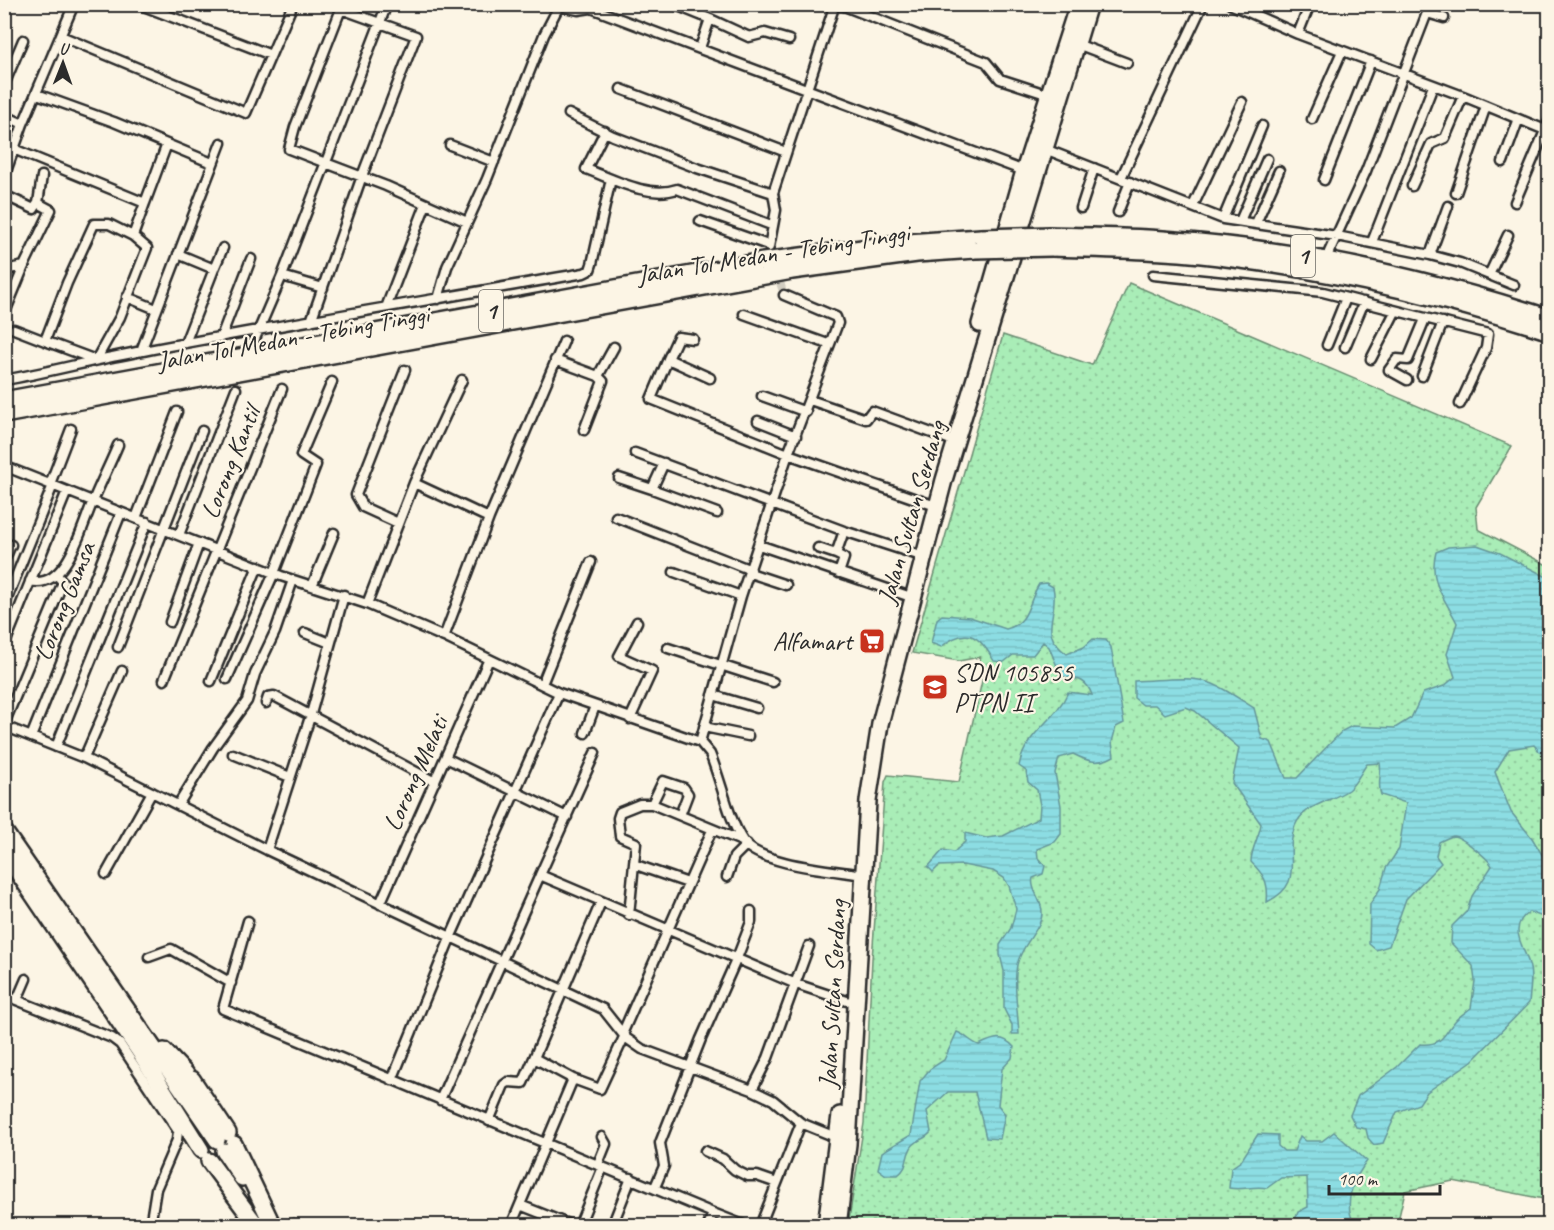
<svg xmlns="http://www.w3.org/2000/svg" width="1554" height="1230" font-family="Caveat,sans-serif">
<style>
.grass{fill:url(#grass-dots);stroke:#6a8c71;stroke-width:1.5}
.water{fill:url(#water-rules);stroke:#659699;stroke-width:1.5}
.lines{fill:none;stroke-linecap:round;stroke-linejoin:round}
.street-tunnel{stroke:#d2cdc0;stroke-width:8;stroke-dasharray:8 4;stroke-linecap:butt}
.street-casing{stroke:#2b2b2b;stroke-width:13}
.highway-casing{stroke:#2b2b2b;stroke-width:20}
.street{stroke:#fcf5e5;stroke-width:8}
.highway{stroke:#fcf5e5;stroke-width:15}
.highway-bridge-casing{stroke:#2b2b2b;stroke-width:20;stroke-linecap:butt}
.highway-bridge{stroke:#fcf5e5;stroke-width:15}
.labels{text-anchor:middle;stroke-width:4.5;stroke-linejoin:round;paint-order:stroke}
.shield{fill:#fcf5e5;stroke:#6a6863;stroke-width:1.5}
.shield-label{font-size:24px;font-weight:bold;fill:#2b2b2b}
.street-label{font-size:26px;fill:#2b2b2b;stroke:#fcf5e5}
.poi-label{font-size:26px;fill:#2b2b2b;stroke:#fcf5e5;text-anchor:end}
</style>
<defs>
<pattern id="grass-dots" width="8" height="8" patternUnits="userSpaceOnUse" patternTransform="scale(1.5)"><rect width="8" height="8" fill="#a9edb7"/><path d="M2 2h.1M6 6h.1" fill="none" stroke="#92cb9e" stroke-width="1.8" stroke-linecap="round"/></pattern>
<pattern id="water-rules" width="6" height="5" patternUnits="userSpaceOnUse" patternTransform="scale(1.5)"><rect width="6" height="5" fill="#8cdde3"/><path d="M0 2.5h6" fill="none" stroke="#79bec3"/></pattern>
</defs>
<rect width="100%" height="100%" fill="#fcf5e5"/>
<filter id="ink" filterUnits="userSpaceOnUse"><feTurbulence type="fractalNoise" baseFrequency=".0167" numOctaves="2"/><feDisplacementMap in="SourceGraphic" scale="12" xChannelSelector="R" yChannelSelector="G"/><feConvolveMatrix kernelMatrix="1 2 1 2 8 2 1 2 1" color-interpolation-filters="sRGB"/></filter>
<g filter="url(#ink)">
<path class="grass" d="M1129 283 1512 446 1476 507 1478 529 1549 566V1200L1453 1181 1405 1191 1397 1225 848 1226 864 1123 872 959 885 782 888 775 959 782 982 681 980 657 959 661 912 653 1003 335 1092 365Z"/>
<path class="water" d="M1477 545 1500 553 1549 578V763L1534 745 1509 749 1495 772 1511 812 1532 838 1549 866V919L1529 912C1507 927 1524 947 1529 964 1533 976 1530 990 1529 1003L1472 1061 1427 1092 1419 1104 1397 1112 1383 1143 1374 1145 1368 1138 1366 1129 1356 1127 1350 1115 1358 1096 1397 1067 1420 1044C1443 1046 1443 1035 1455 1021 1459 1016 1466 1012 1471 1008L1475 981 1473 966 1451 943 1452 926 1467 911 1472 896 1492 866C1489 859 1461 836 1453 836 1449 837 1443 840 1439 842L1436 856 1441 863 1406 899 1389 946 1376 950 1369 944 1370 904 1380 889 1386 868 1399 849 1406 803 1381 795C1377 784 1382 775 1380 763L1367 764C1361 772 1356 784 1348 790 1331 802 1304 804 1295 826 1283 857 1307 883 1267 902 1269 882 1264 875 1251 862 1251 848 1259 838 1261 824L1232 783 1239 748 1195 711 1186 707 1165 714 1155 705H1143L1134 698V681C1159 681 1190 674 1213 684 1227 690 1241 700 1254 708L1262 739 1271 742 1286 778H1297L1342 731 1352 726 1395 728 1411 718 1423 693 1444 686 1455 677 1447 654 1457 623C1444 597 1428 581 1436 552L1448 547Z
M1046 583 1053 587C1060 615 1036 632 1067 654L1084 647 1093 639 1106 640 1111 647 1124 723 1116 727 1112 742 1114 756C1098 765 1089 762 1073 754L1059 758 1055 773 1061 806V834L1055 842 1037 849 1038 858 1045 866 1043 874 1033 878C1030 889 1042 900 1042 912 1043 928 1021 944 1017 965 1013 986 1018 1013 1019 1034H1012V1025L1004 1009V971L1000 955V945L1011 928 1016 909 1009 886 1004 878 993 871 963 865 939 866 933 872 928 867 943 850 954 852 965 842V833L986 838 1003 836 1039 818 1040 805 1037 790 1028 782 1026 771 1019 766C1026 731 1055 722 1068 692L1092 695C1086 678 1077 679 1061 676L1049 647 1043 642 1033 655H1013L1004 662 994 661C979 634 966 626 941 647L931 643 937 619 942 615 970 617 1006 629C1029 624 1028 602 1039 584Z
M957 1032C966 1035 970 1042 979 1045 994 1038 1002 1034 1014 1047L1012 1058 1002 1069 998 1105 1005 1114 1000 1139 986 1138 975 1092H948L927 1111 931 1132C925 1140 915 1140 911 1148 904 1160 910 1165 898 1175H886L878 1169 882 1152 911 1135 920 1081 930 1069 944 1060Z
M1334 1132 1367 1161C1353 1180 1342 1203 1355 1225H1293L1298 1212 1308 1207 1307 1177 1281 1178 1267 1188C1253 1185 1243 1191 1229 1188L1231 1168 1241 1161 1258 1134 1278 1135V1146L1284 1151H1294L1300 1136 1306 1141H1322Z"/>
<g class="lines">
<path class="street-tunnel" d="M769 247 784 295"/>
<g class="street-casing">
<path id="street" d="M138 4 271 55 293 4
M343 4 295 127 289 149 386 186 467 222
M673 4 710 19 700 48
M839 4 986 62 1000 79 1049 95
M1230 4 1298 34 1463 96 1550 132
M1427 13 1430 4
M710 19 749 37 765 33 789 40
M1298 34 1310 4
M61 36 246 113 271 55
M1077 44 1127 63
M4 85 23 40
M621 89 786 152
M37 94 114 122 212 163
M569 114 613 136 697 168 773 193
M4 115 23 124
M1312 119 1342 51
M605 131 586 169C613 179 649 199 677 189L771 225
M450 145 494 162
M1045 149 1223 219 1337 236 1430 255 1460 263 1514 285
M16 150 145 203 133 236 147 248 120 317 96 360
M1503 162 1518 121
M4 177 23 124 74 4
M1121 178 1203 4
M1324 180 1371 61
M1412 186 1431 144 1445 138 1463 96
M1456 193 1486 106
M4 195 34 209 38 203 42 176
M1515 202 1550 119
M145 203 167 144
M1193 206 1242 102
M1081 208 1094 168
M1118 212 1130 182
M1223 219 1262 126
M700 221 768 245
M1240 221 1267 159
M1256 223 1279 171
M1372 242 1433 86
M769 247 776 210 773 193 835 4
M1329 252 1366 171 1427 13 1444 18
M178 254 214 269 223 248
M1430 255 1448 206
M4 270 24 266
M1153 275 1323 292 1488 334 1486 348 1460 404
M1489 275 1508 235
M282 276 323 288
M127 297 156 309
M438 299 447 267 487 179 544 35 559 6 578 10 591 8 1024 171
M387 305 426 204
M744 314 828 344
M4 315 24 266 51 210 38 203
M311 321 362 176 416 36 341 9
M14 329 45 341 67 283 94 224H109L133 236
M221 337 251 259
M45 341 96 360
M254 341 282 276 387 4
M185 343 214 269
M1327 345 1346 298
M1345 347 1364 302
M141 351 221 143
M668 359 678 337 693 339
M1371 359 1395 312
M555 360 598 376 614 347
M1422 376 1443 322
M710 378 668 359 651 399 788 454 930 504
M4 380C51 372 96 359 143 351 290 323 437 299 584 273L590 270 592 264 611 179
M1407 380 1389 370 1397 359 1408 360 1425 319
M762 396 806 412
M810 400 866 419 872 411 948 439
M758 421 796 436
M584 430 603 381 598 376
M635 453 844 531 915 554
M4 466 281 576 367 604 444 637 559 693 700 742 710 754C721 780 728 818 743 841 758 864 830 870 857 874
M619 478 652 489 664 463
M414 483 462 380
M50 484 71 429
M652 489 717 513
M616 517 751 570
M136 518 177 412
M398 523 363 507 356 495 405 370
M179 535 236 389
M759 545 905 595
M818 548 836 554
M4 561 11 545
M674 572 741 596
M750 573 786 585
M839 573 844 558 836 554 844 531
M30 581C67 591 82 525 93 501 101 482 110 464 118 445
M312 586 334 533
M367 604 414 483 489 518
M4 606 53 485
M170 622 199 543
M305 633 330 643
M444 637 489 518 564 341
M4 646 67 491
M118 647 202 431
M668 648 773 682
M227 679 274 573 316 465 301 455 332 382
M164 680 282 389
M211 681 258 566
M542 684 591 562
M713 695 757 708
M266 703 268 697 274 696 435 782
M630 719 652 671 619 656 637 622
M4 724 63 582 56 574
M4 726 84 758 267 850 603 1009 626 1038 642 1049 752 1090 773 1100 801 1123 838 1138
M704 727 748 736
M585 733 595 706
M31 737 121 513
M700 742 741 596 788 454 838 323 836 317 784 295
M56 747 147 522
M595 753 540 875 796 984 847 1001
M233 754 290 777
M84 758 122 671
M446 758 567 817
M652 804 663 781 684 788 688 794 680 815
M178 805 213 748 247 701 255 674 275 632 293 580
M267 850 311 714 344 595
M636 865 688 883
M106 874 152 792
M727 877 734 857 747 844
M380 904 489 659
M629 915 636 843 620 836 618 818 620 812 640 804H652L744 842
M248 921 223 1009 713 1213 708 1226
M149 957 171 949 231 983
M4 995 112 1038 120 1044 178 1131 177 1140 156 1189 150 1226
M17 1000 26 979
M623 1032 712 830
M534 1058 601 902
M392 1080 451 936 559 693
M752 1090 768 1058 809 946
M440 1100 540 875
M489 1121 504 1085 508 1082 523 1083 534 1058 573 1079 600 1089 625 1035
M705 1151 723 1159 735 1170 747 1176H757L777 1183
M598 1164 606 1144 602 1137
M655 1187 664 1166 660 1143 701 1039 737 958 751 922V911
M520 1205 573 1226
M713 1213 746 1226
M294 1224V1226
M511 1226 573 1079
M579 1226 603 1167
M612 1226 631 1178
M760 1226 801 1123"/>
</g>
<g class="highway-casing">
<path id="highway" d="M1050 235C1087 236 1125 236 1163 239 1294 248 1425 277 1550 318
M1052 248C1113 250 1174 250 1234 259 1341 273 1447 298 1550 332
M980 324 1024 171 1078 4
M4 400 763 261 908 242 981 237
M4 415 792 271 917 254 975 250
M4 831 217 1140
M4 852 139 1051 201 1150
M164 1051 186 1074
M192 1079 228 1133
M234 1144 273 1226
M224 1151 242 1178
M209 1161 257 1226
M826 1226 840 1115
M838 1226 848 1144 868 801 880 724 944 480 1089 4"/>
</g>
<use href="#street" class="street"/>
<use href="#highway" class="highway"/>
<g class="highway-bridge-casing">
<path id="highway-bridge" d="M981 237 1050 235
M975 250 1052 248"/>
</g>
<use href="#highway-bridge" class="highway-bridge"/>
</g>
</g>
<defs>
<g id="supermarket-square" transform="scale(1.35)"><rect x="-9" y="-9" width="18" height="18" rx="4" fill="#c8321e" stroke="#fcf5e5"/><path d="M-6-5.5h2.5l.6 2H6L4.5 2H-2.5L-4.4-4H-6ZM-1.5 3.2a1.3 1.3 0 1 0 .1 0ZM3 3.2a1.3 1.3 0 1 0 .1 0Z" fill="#fff"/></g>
<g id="school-square" transform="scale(1.35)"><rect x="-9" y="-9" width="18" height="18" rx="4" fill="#c8321e" stroke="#fcf5e5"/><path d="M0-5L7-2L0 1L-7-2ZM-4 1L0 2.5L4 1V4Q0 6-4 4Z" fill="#fff"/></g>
</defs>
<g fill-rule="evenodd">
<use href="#supermarket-square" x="872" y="641"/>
<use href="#school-square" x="935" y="687"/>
</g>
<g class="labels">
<g class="shield">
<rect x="1291" y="235" width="24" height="42" rx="4.5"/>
<rect x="479" y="290" width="24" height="42" rx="4.5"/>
</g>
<g class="shield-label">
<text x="1303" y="264">1</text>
<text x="491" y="319">1</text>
</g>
<g class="street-label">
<text transform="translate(773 253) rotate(-9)" y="9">Jalan Tol Medan - Tebing Tinggi</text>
<text transform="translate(293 337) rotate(-10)" y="9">Jalan Tol Medan - Tebing Tinggi</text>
<text transform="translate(230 462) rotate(-68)" y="9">Lorong Kantil</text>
<text transform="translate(911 512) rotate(-74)" y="9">Jalan Sultan Serdang</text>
<text transform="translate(64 601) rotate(-68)" y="9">Lorong Gamsa</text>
<text transform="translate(415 773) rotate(-66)" y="9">Lorong Melati</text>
<text transform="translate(832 994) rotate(-87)" y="9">Jalan Sultan Serdang</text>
</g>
<g class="poi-label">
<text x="852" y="650">Alfamart</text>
<text x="954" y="681" text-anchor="start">SDN 105855<tspan x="954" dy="30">PTPN II</tspan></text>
</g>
</g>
<rect width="1554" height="1230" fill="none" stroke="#fcf5e5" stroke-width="24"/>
<rect x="12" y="12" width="1530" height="1206" fill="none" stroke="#2b2b2b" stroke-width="2" filter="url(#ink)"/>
<g transform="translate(63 63) rotate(1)" stroke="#fcf5e5" stroke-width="4.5" paint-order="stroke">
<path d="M0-4.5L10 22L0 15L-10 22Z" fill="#2b2b2b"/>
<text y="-9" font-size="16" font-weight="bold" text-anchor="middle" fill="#2b2b2b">U</text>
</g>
<path d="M1329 1185v9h111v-9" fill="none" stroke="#2b2b2b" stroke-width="3"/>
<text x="1338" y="1185" font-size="18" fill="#2b2b2b" stroke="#fcf5e5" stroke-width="4.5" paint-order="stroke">100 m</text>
</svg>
